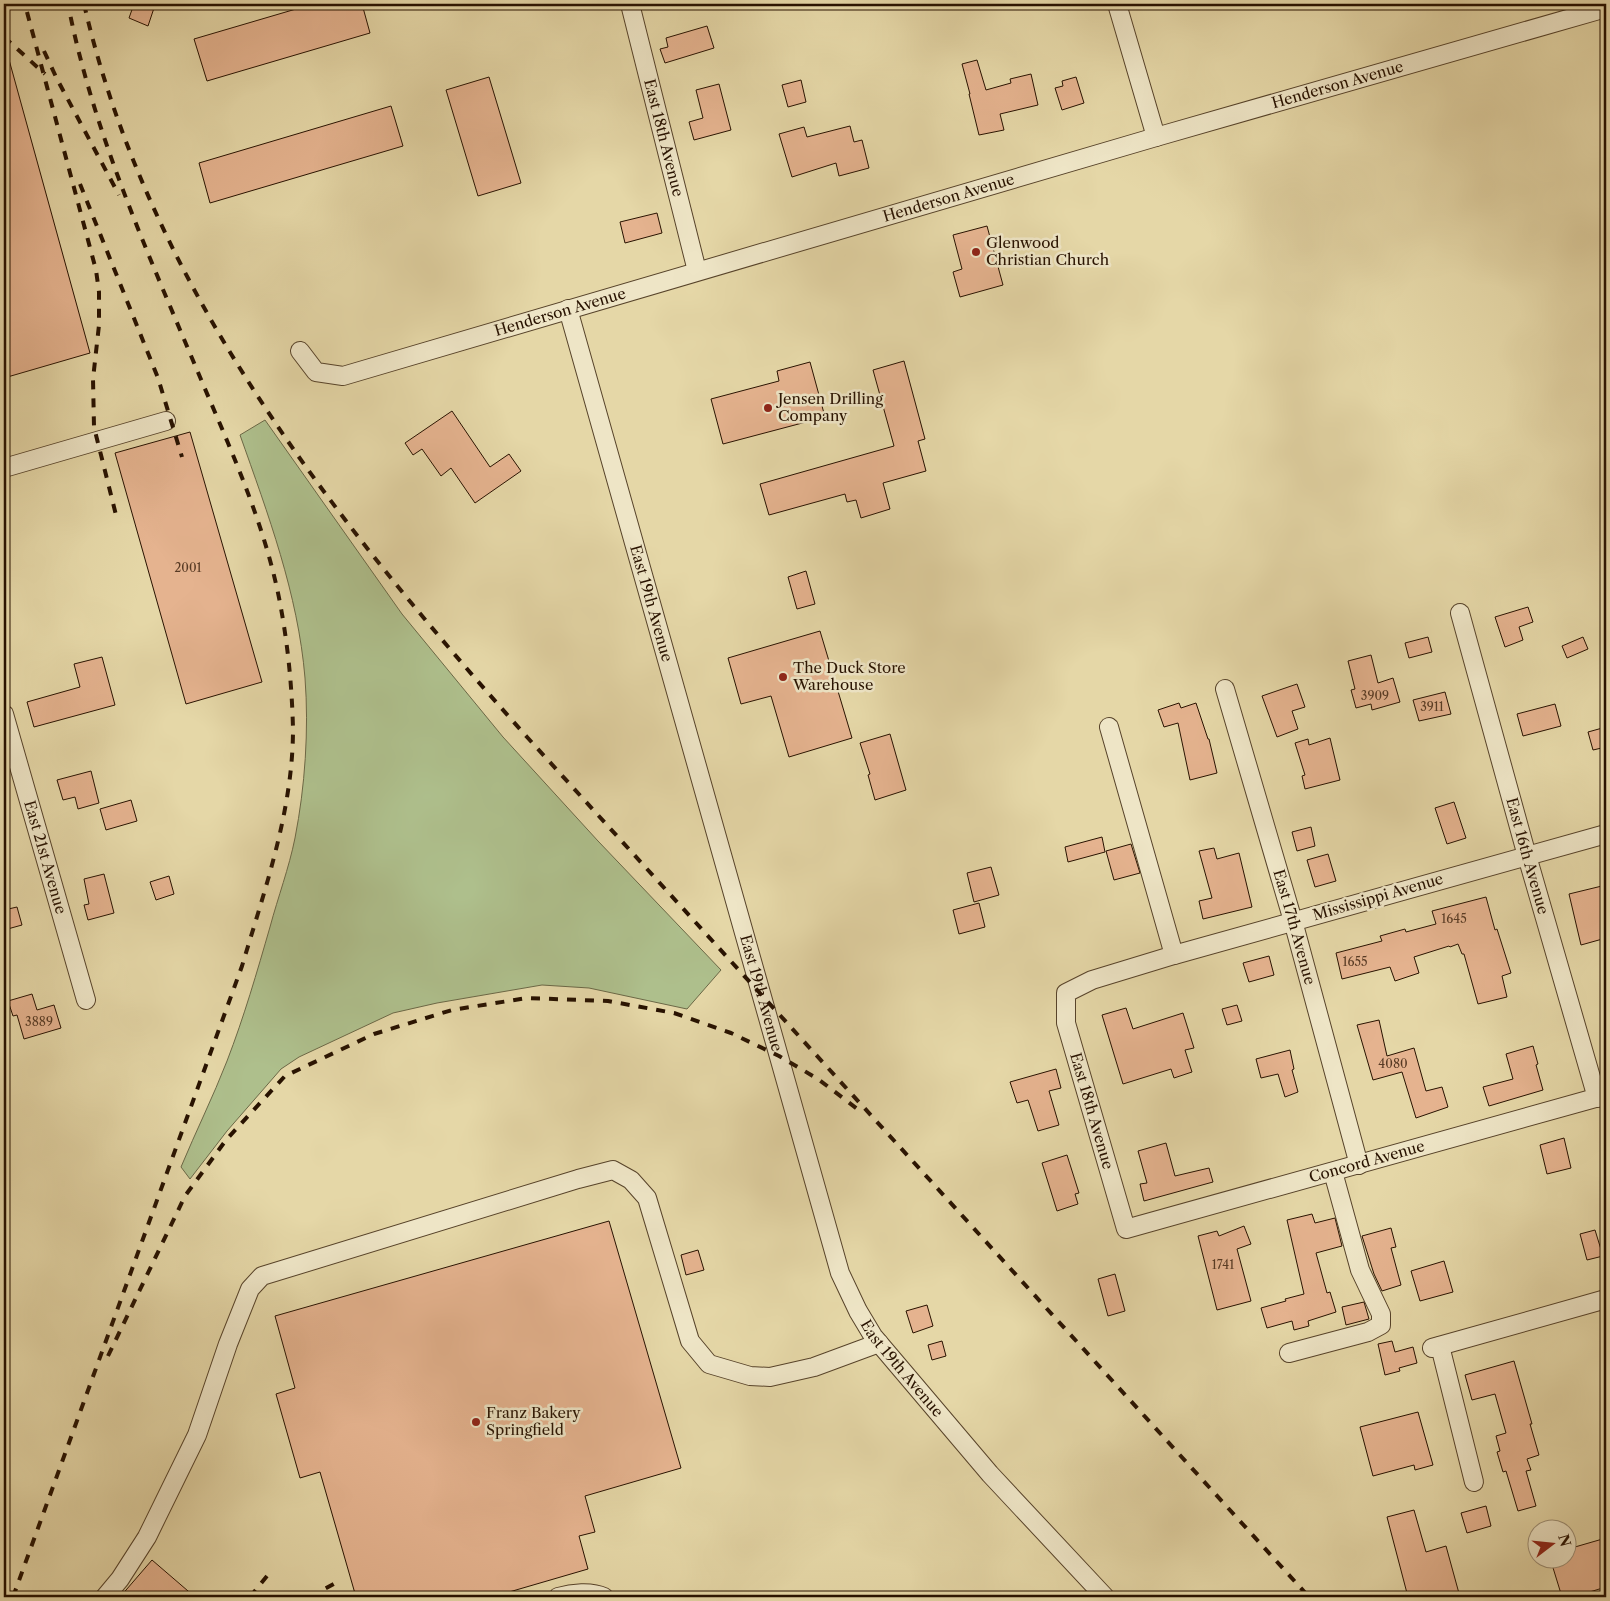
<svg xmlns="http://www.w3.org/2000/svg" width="1610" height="1601" font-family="'Libre Caslon Text',serif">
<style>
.green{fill:#aebf8c;stroke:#6b6846}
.building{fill:#e5b38f;stroke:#281200}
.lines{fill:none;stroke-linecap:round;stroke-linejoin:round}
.minor-casing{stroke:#57432a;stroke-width:20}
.minor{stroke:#eee5c6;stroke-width:18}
.rail{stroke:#281200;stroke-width:4;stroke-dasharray:9 9;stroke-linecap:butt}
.poi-dot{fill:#8f2418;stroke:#eee5c6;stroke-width:2}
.labels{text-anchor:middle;stroke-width:5;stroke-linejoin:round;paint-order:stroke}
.number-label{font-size:12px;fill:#573a24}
.street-label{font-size:15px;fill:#281200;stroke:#eee5c6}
.poi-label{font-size:15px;fill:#281200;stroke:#eee5c6;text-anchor:start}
</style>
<rect width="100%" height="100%" fill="#e5d7a7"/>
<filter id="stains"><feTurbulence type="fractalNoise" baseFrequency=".004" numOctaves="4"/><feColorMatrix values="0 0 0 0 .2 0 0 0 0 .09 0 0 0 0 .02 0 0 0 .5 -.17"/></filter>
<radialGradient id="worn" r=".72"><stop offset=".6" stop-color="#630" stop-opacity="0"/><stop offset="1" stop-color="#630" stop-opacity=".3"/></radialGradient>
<path class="green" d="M265 420 402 614 503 737 598 841 721 970 687 1009 589 988 542 985 437 1003 393 1013 299 1057 281 1069 227 1131 190 1179 181 1167C196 1131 213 1097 227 1061 244 1017 257 972 270 927 278 897 289 868 295 838 305 787 309 730 305 678 298 594 268 514 240 435Z"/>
<path class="building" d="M134 4H143L154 8 148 26 129 18Z
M313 4H362L370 33 207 81 194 39Z
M707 26 714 48 665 63 660 49 668 47 666 38Z
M8 56 90 353 4 378V57Z
M977 60 986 90 1011 83 1010 79 1031 74 1038 105 1000 114 1004 130 979 135 969 94H970L962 64Z
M489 77 521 183 478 196 446 90Z
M1076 77 1084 103 1062 110 1055 88 1063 86 1062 81Z
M801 80 806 102 788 107 782 85Z
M719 84 731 130 694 140 689 122 703 118 696 90Z
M391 106 403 146 210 203 199 163Z
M850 126 854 142 862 140 869 168 839 176 836 163 792 177 779 134 804 127 807 137Z
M657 213 662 233 625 243 620 222Z
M987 226 1003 285 960 297 953 272 962 269 953 235Z
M904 361 925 439 918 441 926 471 883 483 890 509 861 518 856 500 847 502 845 494 769 515 760 484 894 446 873 370Z
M810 362 825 417 723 444 711 399 779 381 777 371Z
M452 411 490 467 509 454 521 471 475 503 451 468 441 476 422 449 413 455 405 443Z
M190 432 262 682 186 704 115 453Z
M806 571 815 604 797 609 788 577Z
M1528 607 1533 622 1519 627 1523 640 1505 647 1495 617Z
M820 631 852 738 789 757 771 696 741 704 728 658Z
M1428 637 1432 652 1409 658 1405 643Z
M1583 637 1588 649 1567 658 1562 646Z
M1371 655 1378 683 1393 678 1400 702 1372 710 1371 704 1356 708 1351 690 1355 689 1348 661Z
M102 657 115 705 34 727 27 702 80 687 74 664Z
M1297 684 1305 707 1292 711 1298 729 1277 737 1262 696Z
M1445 692 1451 714 1419 721 1413 700Z
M1179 703 1181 708 1196 703 1208 739H1209L1217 773 1190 780 1178 723 1164 727 1158 710Z
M1555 704 1561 726 1523 736 1517 714Z
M1606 727V747L1593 750 1588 732Z
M890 734 906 790 875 800 868 775 870 774 860 743Z
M1330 738 1340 780 1305 789 1302 776 1305 775 1295 743 1308 739 1309 745Z
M91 771 99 803 78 809 75 797 63 800 57 780Z
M131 800 137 821 106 830 100 809Z
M1454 802 1466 838 1447 844 1435 808Z
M1311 827 1315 846 1297 851 1292 832Z
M1102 837 1105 852 1068 862 1065 847Z
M1131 844 1140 873 1114 880 1106 851Z
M1214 848 1217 859 1239 853 1252 907 1203 919 1199 901 1212 898 1199 851Z
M1328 854 1336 881 1315 887 1307 860Z
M991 867 999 895 974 902 967 873Z
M104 874 114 913 88 920 84 905 89 904 84 879Z
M169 876 174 894 156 900 150 882Z
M1606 885V938L1581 945 1569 894Z
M1486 897 1495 930 1497 929 1511 973 1502 976 1507 997 1478 1004 1464 954H1462L1458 944 1450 947 1449 946 1414 957 1419 973 1395 981 1390 967 1342 979 1336 953 1382 941 1380 936 1405 929 1406 932 1436 924 1432 911Z
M979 903 985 927 959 934 953 910Z
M17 907 22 925 4 930V910Z
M1269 956 1274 975 1249 982 1243 963Z
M32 994 37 1010 54 1005 61 1028 24 1039 17 1015 13 1016 8 1001Z
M1237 1005 1242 1021 1227 1025 1222 1009Z
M1126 1008 1133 1029 1183 1013 1194 1048 1185 1050 1192 1072 1174 1078 1171 1069 1123 1084 1102 1015Z
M1379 1020 1387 1056 1414 1048 1426 1091 1442 1087 1448 1107 1416 1118 1402 1072 1373 1080 1357 1025Z
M1533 1046 1538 1064 1536 1065 1543 1090 1489 1106 1483 1087 1513 1079 1506 1054Z
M1290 1050 1294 1069 1292 1070 1298 1092 1285 1097 1278 1074 1261 1078 1256 1059Z
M1056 1069 1061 1088 1049 1091 1059 1125 1038 1131 1028 1100 1017 1103 1010 1082Z
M1564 1138 1571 1168 1547 1174 1540 1145Z
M1166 1143 1175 1176 1209 1168 1213 1182 1144 1201 1140 1184 1147 1183 1138 1151Z
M1067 1155 1079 1193 1075 1194 1078 1204 1057 1211 1042 1163Z
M1312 1214 1315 1223 1335 1218 1342 1246 1316 1253 1327 1293 1330 1292 1336 1312 1308 1321 1309 1326 1294 1330 1292 1321 1267 1328 1261 1308 1286 1301 1285 1299 1304 1294 1287 1220Z
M609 1221 681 1468 585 1496 595 1532 579 1536 588 1569 492 1597H356L320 1472 300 1478 276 1394 295 1388 275 1316Z
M1244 1226 1251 1244 1237 1249 1251 1301 1217 1310 1198 1236 1217 1231 1219 1236Z
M1391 1228 1396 1247 1391 1248 1401 1285 1382 1291 1374 1274 1362 1236Z
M1595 1230 1603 1256 1587 1260 1580 1234Z
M698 1250 704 1270 686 1275 681 1255Z
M1444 1261 1453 1292 1420 1301 1411 1271Z
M1115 1274 1125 1311 1108 1316 1098 1279Z
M1364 1302 1369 1319 1346 1325 1342 1307Z
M927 1305 933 1326 913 1333 906 1311Z
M942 1341 946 1356 932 1360 928 1345Z
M1392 1341 1395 1352 1413 1347 1417 1363 1399 1368 1400 1371 1385 1375 1378 1344Z
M1514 1361 1532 1424H1530L1539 1455 1527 1459 1531 1470 1526 1471 1536 1506 1518 1511 1506 1471 1503 1472 1497 1452 1500 1451 1496 1436 1506 1433 1495 1394 1472 1400 1465 1375Z
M1418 1412 1433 1465 1415 1470 1414 1465 1373 1476 1360 1427Z
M1486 1506 1491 1526 1467 1533 1461 1513Z
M1414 1510 1426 1552 1446 1546 1460 1597H1408L1387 1517Z
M1606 1538V1587L1573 1597H1562L1550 1558H1568V1549Z
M152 1560 195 1597H120Z"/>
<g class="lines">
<g class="minor-casing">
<g id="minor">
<path id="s1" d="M630 4 697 271"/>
<path d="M1117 4 1156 137"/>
<path id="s2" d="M568 309 840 1273 858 1311 873 1336 990 1474 1105 1597"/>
<path id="s3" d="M300 351 316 372 343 376 1156 137 1606 8"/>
<path d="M4 468 166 421"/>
<path id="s4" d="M1460 613 1527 856 1597 1098"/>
<path id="s5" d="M1225 689 1293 921 1359 1165"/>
<path id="s6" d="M4 714 86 1000"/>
<path d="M1109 727 1174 955"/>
<path id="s7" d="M1606 834 1174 955 1092 980 1066 993V1023L1126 1229 1606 1095"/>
<path d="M1440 1346 1474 1482"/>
<path d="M1432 1348 1606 1299"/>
<path d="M1289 1353 1368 1332 1381 1325V1314L1360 1270 1333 1172"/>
<path d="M105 1597 120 1579 147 1537 197 1435 228 1344 250 1289 262 1276 578 1179 613 1170 631 1180 647 1198 690 1341 709 1364 750 1376 770 1377 814 1367 879 1343"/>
<path d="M558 1597C572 1593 591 1591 604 1597"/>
</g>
</g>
<use href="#minor" class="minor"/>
<path class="rail" d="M84 4C150 290 335 522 527 737L1309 1597
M27 12 96 270 99 292V325L93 379 94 427 116 515
M4 37 45 74
M44 51 57 79 119 195
M80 184 158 378 182 457
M108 1356 185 1196 226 1140 285 1076 374 1034 452 1010 527 998 608 1001 674 1013 731 1033 779 1056 818 1079 860 1111
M13 1597 242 966C265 889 293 810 293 729 292 687 288 645 280 603 265 523 229 446 197 370 147 251 93 132 68 4
M250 1597 267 1576
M310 1597 341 1580"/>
</g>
<g class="poi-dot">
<circle cx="976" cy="252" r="5"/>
<circle cx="768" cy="408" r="5"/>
<circle cx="783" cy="677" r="5"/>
<circle cx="476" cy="1422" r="5"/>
</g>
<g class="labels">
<g class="number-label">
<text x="188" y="572">2001</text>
<text x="1375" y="700">3909</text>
<text x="1432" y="711">3911</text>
<text x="1454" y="923">1645</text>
<text x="1355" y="966">1655</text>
<text x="39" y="1026">3889</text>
<text x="1393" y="1068">4080</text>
<text x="1223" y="1269">1741</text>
</g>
<g class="street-label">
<text dy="5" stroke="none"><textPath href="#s3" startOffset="1090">Henderson Avenue</textPath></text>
<text dy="5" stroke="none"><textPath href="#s1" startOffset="138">East 18th Avenue</textPath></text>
<text dy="5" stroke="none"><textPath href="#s3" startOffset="685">Henderson Avenue</textPath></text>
<text dy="5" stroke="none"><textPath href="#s3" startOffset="280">Henderson Avenue</textPath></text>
<text dy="5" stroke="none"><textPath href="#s2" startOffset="306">East 19th Avenue</textPath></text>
<text dy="5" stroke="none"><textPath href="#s4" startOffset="252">East 16th Avenue</textPath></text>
<text dy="5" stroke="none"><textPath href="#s6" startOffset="149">East 21st Avenue</textPath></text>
<text transform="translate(1378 897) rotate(-16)" y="5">Mississippi Avenue</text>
<text dy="5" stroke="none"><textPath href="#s5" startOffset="248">East 17th Avenue</textPath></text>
<text dy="5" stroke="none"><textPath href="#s2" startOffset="711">East 19th Avenue</textPath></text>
<text dy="5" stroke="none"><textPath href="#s7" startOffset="685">East 18th Avenue</textPath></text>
<text dy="5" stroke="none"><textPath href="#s7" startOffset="1058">Concord Avenue</textPath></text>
<text dy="5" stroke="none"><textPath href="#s2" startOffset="1116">East 19th Avenue</textPath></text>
</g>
<g class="poi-label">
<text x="986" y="248">Glenwood<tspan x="986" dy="17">Christian Church</tspan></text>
<text x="778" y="404">Jensen Drilling<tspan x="778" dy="17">Company</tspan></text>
<text x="793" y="673">The Duck Store<tspan x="793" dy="17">Warehouse</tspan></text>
<text x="486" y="1418">Franz Bakery<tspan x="486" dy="17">Springfield</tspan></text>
</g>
</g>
<rect width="1610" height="1601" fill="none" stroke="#e5d7a7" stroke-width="20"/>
<rect x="5" y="5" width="1600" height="1591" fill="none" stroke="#281200" stroke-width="2.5"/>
<rect x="10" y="10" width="1590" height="1581" fill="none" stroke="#281200"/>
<g transform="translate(1552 1544) rotate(74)"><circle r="24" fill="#eee5c6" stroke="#9f9177"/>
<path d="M0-4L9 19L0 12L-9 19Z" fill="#8f2418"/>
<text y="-8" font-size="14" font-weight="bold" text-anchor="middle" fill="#281200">N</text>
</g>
<rect width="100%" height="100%" filter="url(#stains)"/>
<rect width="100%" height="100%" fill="url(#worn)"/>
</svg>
